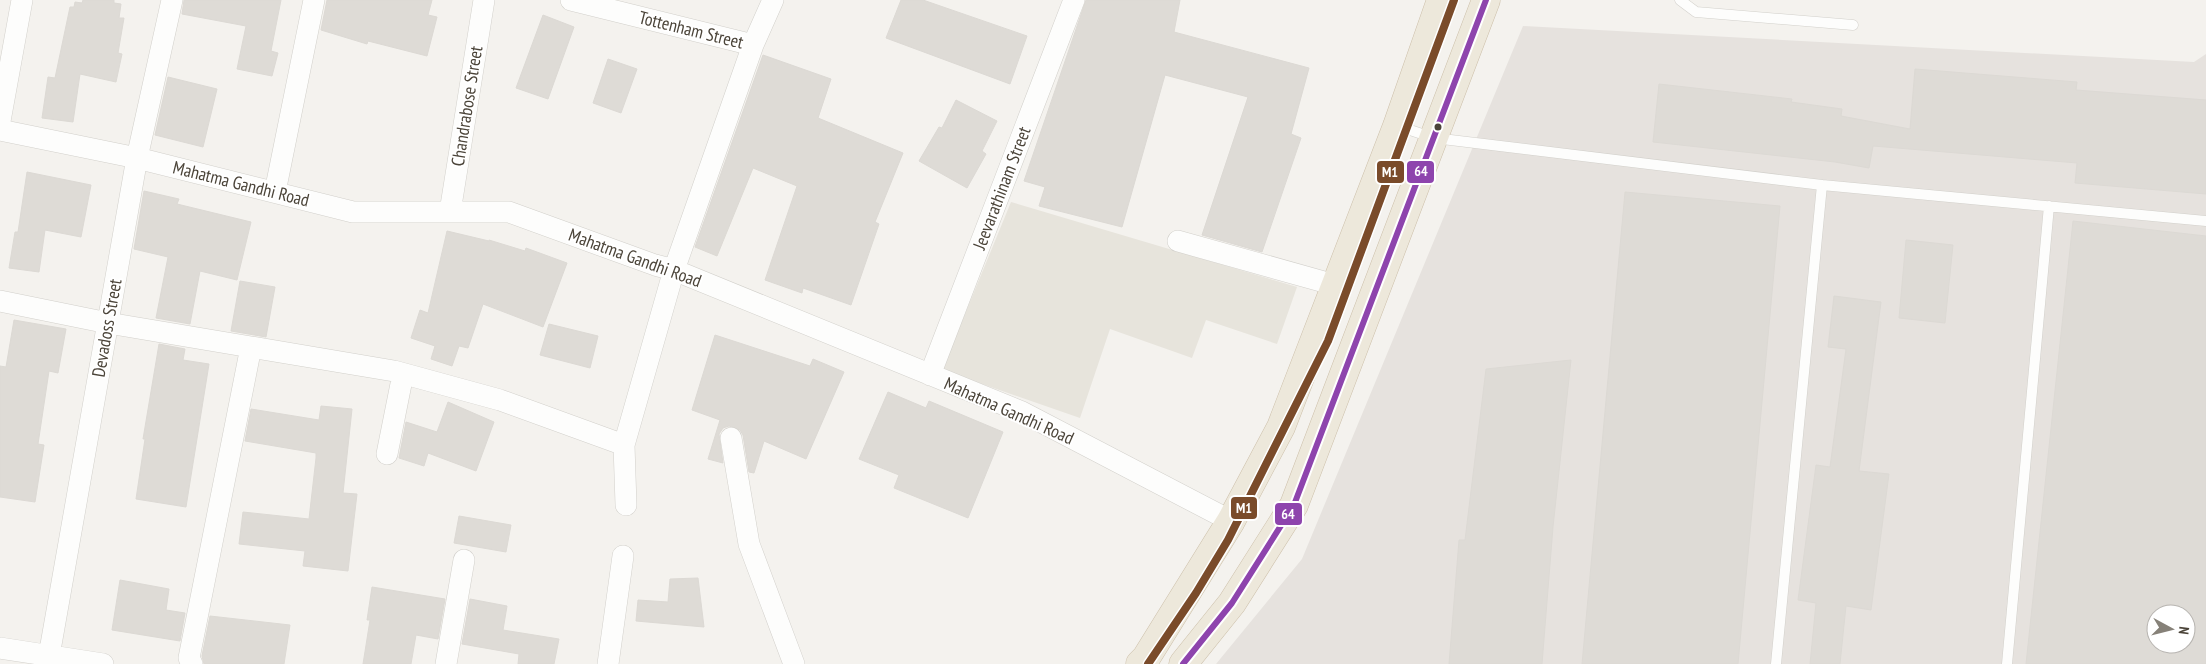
<svg xmlns="http://www.w3.org/2000/svg" width="2206" height="664" font-family="'PT Sans Narrow',sans-serif">
<style>
.residential{fill:#e7e4dc}
.industrial{fill:#e6e2de;fill-rule:evenodd}
.building{fill:#dedbd6;stroke:#dcd9d4;fill-rule:evenodd}
.lines{fill:none;stroke-linecap:round;stroke-linejoin:round}
.lane-casing{stroke:#d2d0cb;stroke-width:11}
.street-casing{stroke:#d2d0cb;stroke-width:22}
.highway-casing{stroke:#ccbfa9;stroke-width:29}
.lane{stroke:#fdfdfc;stroke-width:10}
.street{stroke:#fdfdfc;stroke-width:21}
.highway{stroke:#ede8db;stroke-width:28}
.bus-1-casing{stroke:#fff;stroke-width:10}
.bus-1{stroke:#8e44ad;stroke-width:6}
.metro-1-casing{stroke:#fff;stroke-width:11}
.metro-1{stroke:#7a4b2a;stroke-width:8}
.bus-dot{fill:#4b4439;stroke:#fff;stroke-width:2}
.labels{text-anchor:middle;stroke-width:4;stroke-linejoin:round;paint-order:stroke}
.street-label{font-size:18px;fill:#4b4439;stroke:#fff}
.line-badge{stroke:#fff;stroke-width:2}
.badge-label{font-size:14px;text-anchor:middle;font-weight:bold;fill:#fff}
</style>
<rect width="100%" height="100%" fill="#f4f2ee"/>
<path class="residential" d="M1011 202 1297 287 1277 344 1206 320 1192 358 1110 329 1080 418 942 370Z"/>
<path class="industrial" d="M1523 26 2194 62 2206 54V664H1216L1302 559ZM2156 614H2186V644H2156Z"/>
<path class="building" d="M83 0H114V3L121 4 119 18H124L118 53 122 54 116 82 80 74 73 122 42 118 48 77 55 78 70 7H74L75 2 82 3Z
M184 0H281L271 51 278 53 272 76 237 69 246 26 182 14Z
M327 0H432L428 15 437 17 427 56 368 41 367 44 321 30Z
M901 0H923L1027 36 1010 84 886 38Z
M1086 0H1180L1174 32 1309 68 1291 134 1301 138 1262 252 1202 235 1248 97 1165 75 1122 227 1039 206 1045 187 1024 181Z
M543 15 574 27 548 99 516 88Z
M763 55 831 79 818 118 903 153 875 222 879 224 851 305 803 288 802 293 765 280 797 186 753 168 717 256 695 247Z
M608 59 637 69 621 113 593 103Z
M1915 69 2077 82 2076 90 2206 100V194L2075 183 2077 163 1873 146 1869 168 1835 162 1653 142 1659 84 1792 99 1791 102 1842 109 1841 116 1910 129Z
M168 77 217 89 203 147 155 135Z
M956 100 997 121 982 151 986 154 967 188 919 161 939 127 942 128Z
M27 172 91 185 81 237 45 230 39 272 9 268 15 232H18Z
M144 191 179 199 177 204 251 222 237 280 200 271 190 324 156 318 168 257 134 249Z
M1625 192 1780 206 1738 664H1582Z
M2073 221 2206 236V664H2026ZM2156 614H2186V644H2156Z
M447 231 489 241V240L525 251 526 248 567 263 543 327 483 304 468 348 459 346 452 366 431 359 435 346 411 338 420 310 428 313Z
M1906 240 1953 245 1945 323 1899 318Z
M240 281 275 287 266 337 231 331Z
M1834 296 1881 302 1859 471 1889 474 1871 610 1846 606 1840 664H1810L1816 603 1798 600 1816 465 1830 467 1846 349 1828 347Z
M14 320 66 329 58 373 49 371 38 444 44 445 35 502 0 497V366L6 367Z
M549 324 598 336 590 368 540 355Z
M715 335 810 366 813 359 844 372 806 459 764 441 754 473 749 472 743 435 740 430 729 426 723 428 719 434 723 463 708 459 720 420 692 410Z
M159 344 185 349 183 360 209 364 186 507 136 499 145 439H143Z
M1571 360 1553 527 1542 664H1449L1459 540H1465L1486 369Z
M888 392 926 408 929 401 1003 432 968 518 894 488 899 475 859 459Z
M448 402 494 422 476 471 428 453 424 466 399 458 406 422 437 432Z
M321 406 352 409 343 493 357 494 348 571 303 566 305 551 239 544 243 512 309 519 316 458V453L245 441 251 409 319 420Z
M459 516 511 525 506 552 454 543Z
M698 578 704 627 636 621 638 600 668 602 670 579Z
M120 580 169 589 166 610 185 613 180 641 112 630Z
M372 587 445 599 438 639 416 635 411 664H363L370 620H367Z
M470 599 507 606 503 630 559 639 554 664H518L519 654 462 644Z
M210 616 290 625 284 664H204L202 656Z"/>
<g class="lines">
<g class="lane-casing">
<path id="lane" d="M1680 0 1696 12 1853 25
M1398 126 1434 138 1822 185 1776 664
M1822 185 2206 221
M2007 664 2049 206"/>
</g>
<g class="street-casing">
<path id="street" d="M571 0 753 45
M0 121 22 0
M0 130 137 158 353 212H509L655 265 674 270 1022 412 1231 521
M275 192 314 0
M450 212 484 0
M1178 241 1335 285
M0 301 108 323 394 371 500 400 624 445
M930 375 1074 0
M731 438 749 544 794 664
M387 454 403 374
M626 505 624 445 674 270 753 45 773 0
M0 648 103 664
M49 656 137 158 172 0
M192 664 189 658 251 347
M446 664 464 560
M608 664 623 556"/>
</g>
<g class="highway-casing">
<path id="highway" d="M1140 664 1146 658 1231 521 1281 427 1397 126 1441 0
M1183 664 1232 603 1294 505 1486 0"/>
</g>
<use href="#lane" class="lane"/>
<use href="#street" class="street"/>
<use href="#highway" class="highway"/>
<g class="bus-1-casing">
<path id="bus-1" d="M1183 664 1232 603 1294 505 1486 0"/>
</g>
<use href="#bus-1" class="bus-1"/>
<g class="metro-1-casing">
<path id="metro-1" d="M1148 664 1196 593 1228 540 1328 341 1454 0"/>
</g>
<use href="#metro-1" class="metro-1"/>
</g>
<circle class="bus-dot" cx="1438" cy="127" r="4.5"/>
<g class="labels">
<g class="street-label">
<text transform="translate(691 30) rotate(14)" y="6">Tottenham Street</text>
<text transform="translate(467 106) rotate(-81)" y="6">Chandrabose Street</text>
<text transform="translate(241 184) rotate(14)" y="6">Mahatma Gandhi Road</text>
<text transform="translate(1002 188) rotate(-69)" y="6">Jeevarathinam Street</text>
<text transform="translate(635 258) rotate(20)" y="6">Mahatma Gandhi Road</text>
<text transform="translate(107 328) rotate(-80)" y="6">Devadoss Street</text>
<text transform="translate(1009 411) rotate(24)" y="6">Mahatma Gandhi Road</text>
</g>
</g>
<g class="line-badge">
<rect x="1406" y="160" width="29" height="24" rx="5" fill="#8e44ad"/>
<rect x="1376" y="160" width="29" height="24" rx="5" fill="#7a4b2a"/>
<rect x="1230" y="496" width="28" height="24" rx="5" fill="#7a4b2a"/>
<rect x="1274" y="502" width="29" height="24" rx="5" fill="#8e44ad"/>
</g>
<g class="badge-label">
<text x="1421" y="176">64</text>
<text x="1390" y="177">M1</text>
<text x="1244" y="513">M1</text>
<text x="1288" y="519">64</text>
</g>
<g transform="translate(2171 629) rotate(97)"><circle r="24" fill="#ffffff" stroke="#b7b4b0"/>
<path d="M0-4L9 19L0 12L-9 19Z" fill="#868178"/>
<text y="-8" font-size="14" font-weight="bold" text-anchor="middle" fill="#4b4439">N</text>
</g>
</svg>
